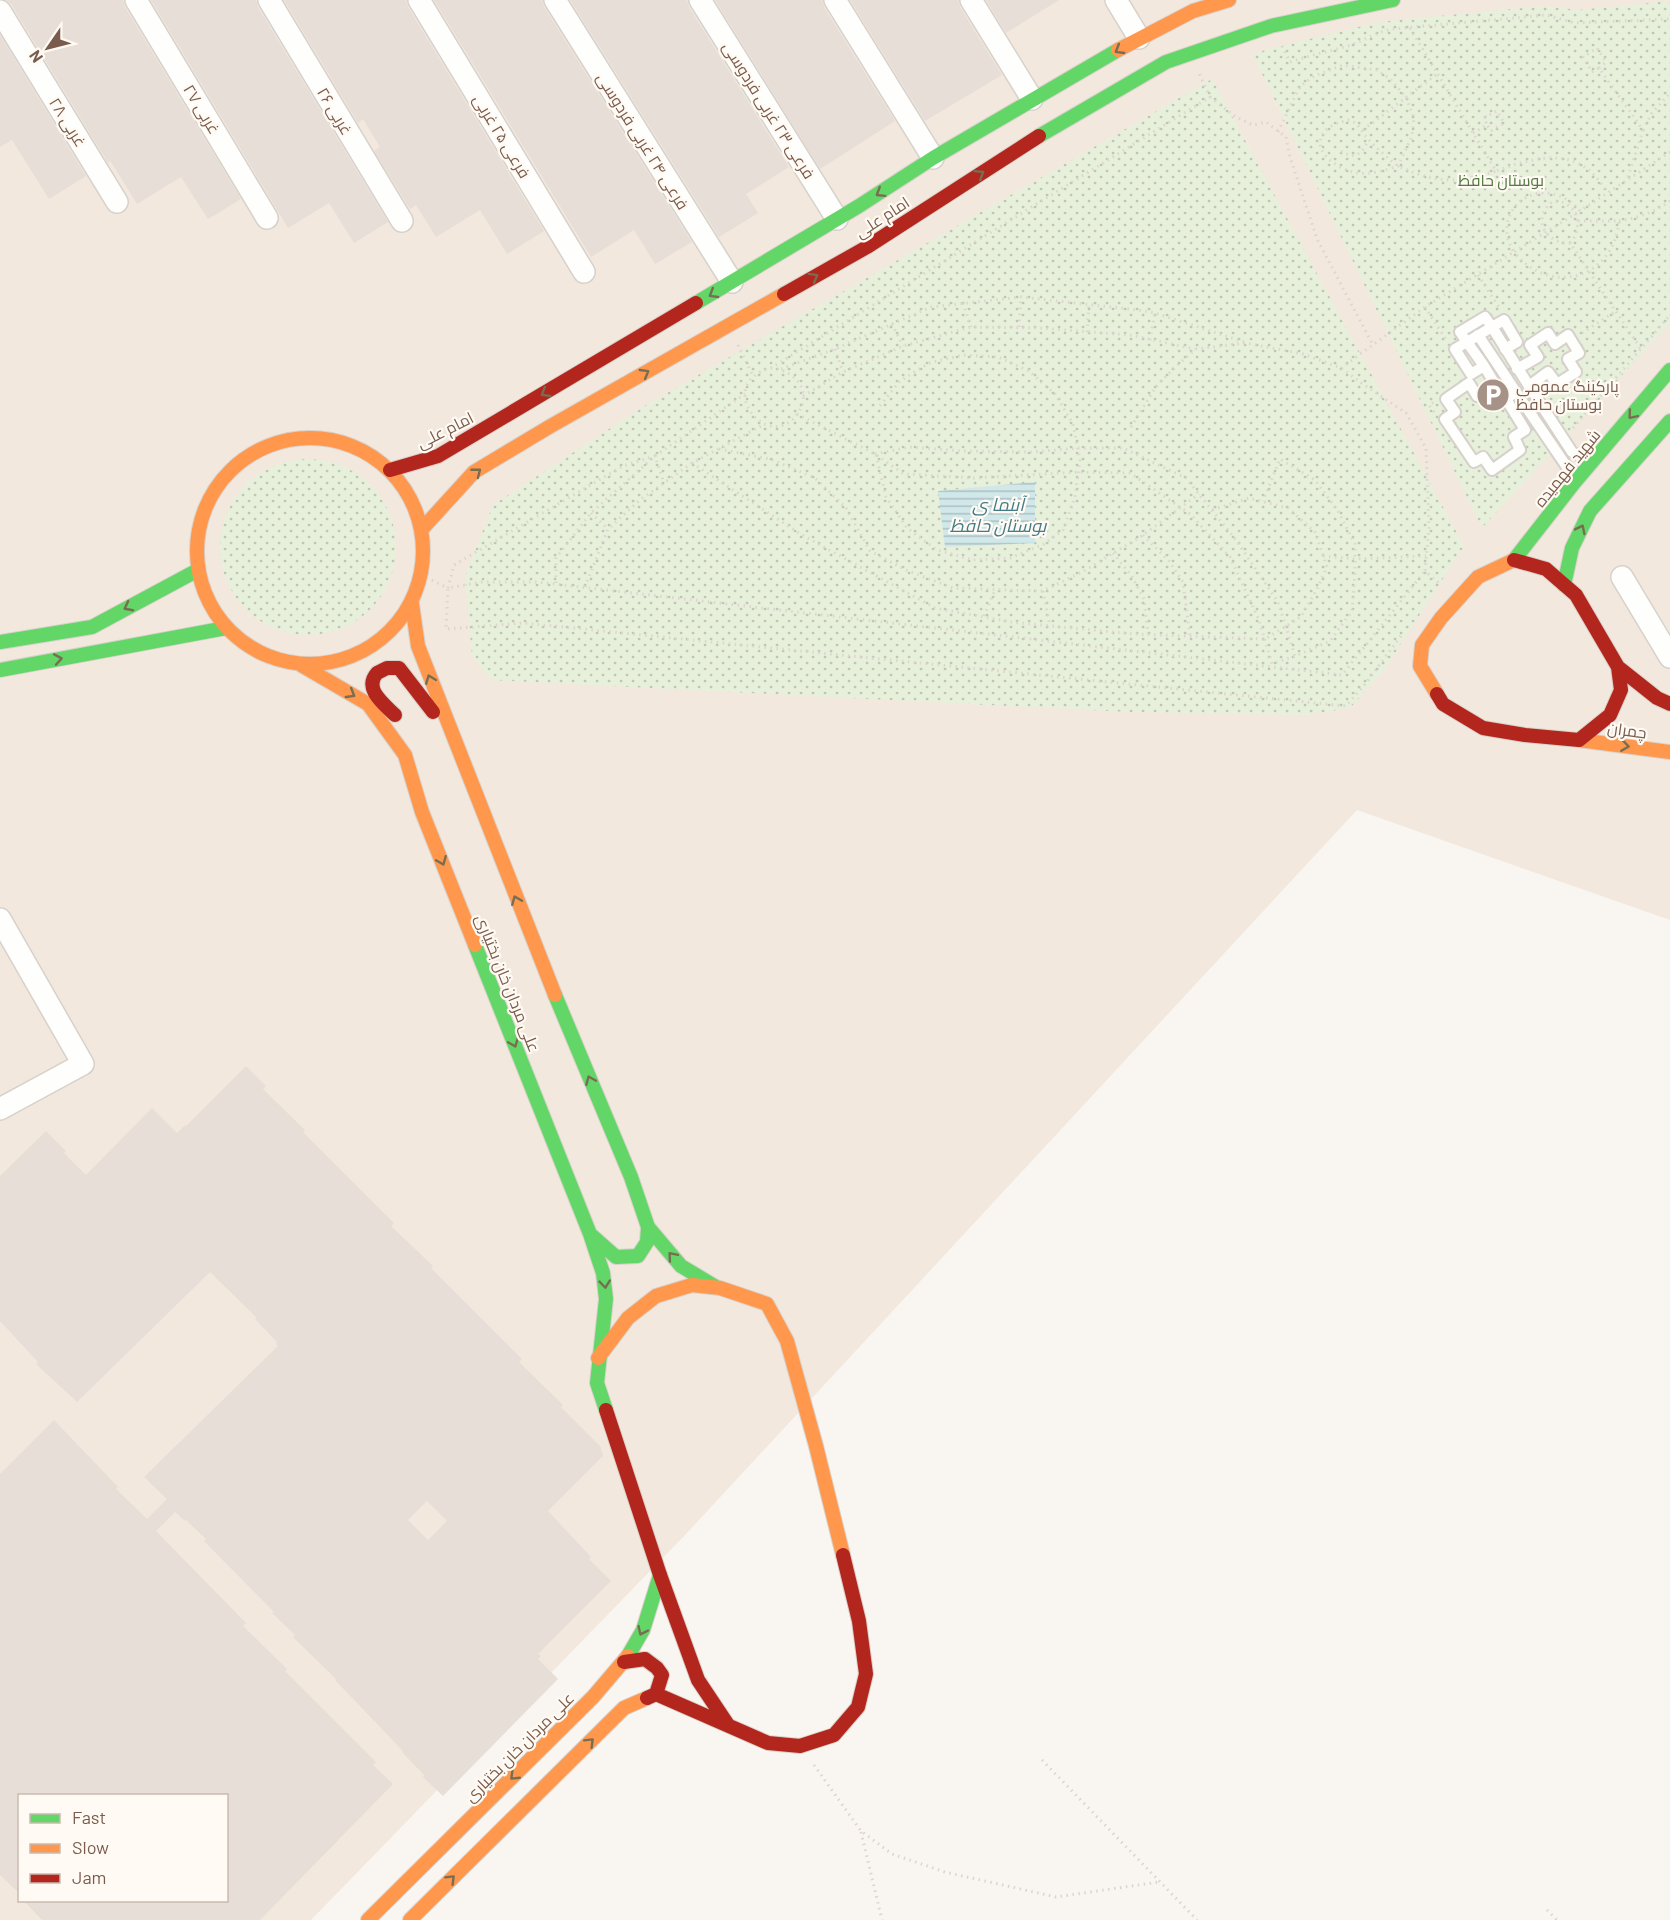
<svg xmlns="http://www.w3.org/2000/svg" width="1670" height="1920" font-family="Barlow,Cairo,sans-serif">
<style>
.residential{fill:#f2e8de;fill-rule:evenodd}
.green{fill:url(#green-dots)}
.water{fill:url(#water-rules)}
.building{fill:#e6ded7;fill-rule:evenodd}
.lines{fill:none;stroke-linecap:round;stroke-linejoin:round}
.lane-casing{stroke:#d7d1cb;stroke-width:14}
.street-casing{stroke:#d7d1cb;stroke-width:24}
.fast-casing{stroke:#d9d2cb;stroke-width:16}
.slow-casing{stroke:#d9d2cb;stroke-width:16}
.jam-casing{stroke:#d9d2cb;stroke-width:16}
.path{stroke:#dcd5d0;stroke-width:3;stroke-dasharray:1.5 4.5;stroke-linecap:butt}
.lane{stroke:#fefefd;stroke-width:10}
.street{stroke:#fefefd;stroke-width:21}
.fast{stroke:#63d668;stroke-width:14}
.slow{stroke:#ff974d;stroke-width:14}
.jam{stroke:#b3261e;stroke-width:14}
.oneway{stroke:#776e51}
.labels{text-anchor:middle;stroke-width:4.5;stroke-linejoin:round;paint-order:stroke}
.street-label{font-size:16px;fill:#7a5c4d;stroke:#fffaf3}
.park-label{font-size:16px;fill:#537a41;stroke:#fffaf3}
.poi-label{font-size:16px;fill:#7a5c4d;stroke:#fffaf3;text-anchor:start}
.water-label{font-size:18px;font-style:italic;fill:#437c86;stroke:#fffaf3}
</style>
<defs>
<pattern id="green-dots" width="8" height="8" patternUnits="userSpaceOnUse" patternTransform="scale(1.5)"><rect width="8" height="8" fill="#e7f0db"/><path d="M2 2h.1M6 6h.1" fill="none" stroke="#c0c6b4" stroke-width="1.8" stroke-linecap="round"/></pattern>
<pattern id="water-rules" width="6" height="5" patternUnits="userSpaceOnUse" patternTransform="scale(1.5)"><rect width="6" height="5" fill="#d0e8ea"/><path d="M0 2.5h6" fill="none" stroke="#aebfc0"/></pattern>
</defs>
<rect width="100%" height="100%" fill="#f9f5f0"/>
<!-- residential -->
<path class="residential" d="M0 0H1670V920L1357 810 686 1534 311 1920H0ZM20 1796H226V1900H20Z"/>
<!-- green -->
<path class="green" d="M1670 1V323L1482 528 1253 55 1265 50 1375 23 1397 20 1545 6 1578 10Z
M1212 79 1464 546 1384 670 1350 708 1306 715 1129 712 492 680 472 656 465 576 493 505 641 408Z
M220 547a88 88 0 1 1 176 0a88 88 0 1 1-176 0Z"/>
<!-- water -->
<path class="water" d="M1035 482V543L945 547 938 491Z"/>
<!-- building -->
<path class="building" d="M6 0H123L125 7 241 199 208 219 181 177 137 204 113 165 110 161 108 163 11 4Z
M151 0H256L258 7 388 222 354 243 329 203 288 228Z
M284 0H406L408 7 544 231 507 254 480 210 436 237 416 205 410 209 374 151 380 147 363 119 358 123Z
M434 0H542L544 7 692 242 655 264 634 230 591 257Z
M570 0H687L689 7 789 167 746 194 758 213 719 237Z
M715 0H822L824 7 895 121 820 169Z
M850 0H958L960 7 1002 75 925 121Z
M986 0H1059L1006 33Z
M0 35 86 176 49 199 12 140 0 147Z
M246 1066 266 1086 263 1089 305 1130 303 1132 394 1223 391 1226 433 1266 431 1268 522 1359 519 1362 563 1405 561 1407 600 1446 603 1456 548 1511 591 1557 589 1559 611 1581 538 1654 541 1656 538 1659 558 1679 443 1796 423 1777 424 1775 402 1752 403 1751 335 1680 336 1679 293 1637 295 1635 272 1613 274 1612 204 1541 206 1539 186 1520 185 1521 175 1512 156 1531 246 1623 243 1626 287 1669 285 1671 376 1762 373 1765 393 1784 260 1920H42L23 1900H226V1796H20V1894L0 1875V1474L54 1420 118 1487 116 1489 147 1519 167 1499 144 1477 278 1346 276 1344 277 1342 255 1319 257 1318 210 1272 77 1402 36 1364 38 1362 0 1321V1176L46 1131 66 1151 64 1153 86 1175 152 1108 177 1133 185 1125 186 1126ZM427 1501 447 1521 428 1540 408 1520Z"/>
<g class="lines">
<defs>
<path id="lane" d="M1478 335 1516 392
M1505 349 1517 342 1504 320 1492 327 1485 317 1460 332 1467 342 1455 349 1471 374 1484 366 1495 384 1477 396 1469 383 1446 399 1455 412 1445 419 1474 462 1483 457 1492 470 1520 450 1514 437 1525 430 1506 399 1516 392 1569 470 1572 481
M1484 366 1467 342 1492 327 1529 386
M1517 369 1538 357 1530 345 1548 333 1555 344 1568 335 1579 353 1568 359 1576 372 1557 384 1548 372 1529 386 1572 452 1581 457 1590 455"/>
<path id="street" d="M136 0 267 218
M269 0 402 221
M419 0 584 272
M555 0 732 282
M700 0 837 219
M835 0 933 158
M971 0 1032 99
M1116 0 1139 38
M0 11 117 202
M1622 577 1670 657
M0 919 83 1064 0 1109"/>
<path id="fast" d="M1039 136 1166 62 1271 26 1393 0
M696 303 859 206 933 158 1118 50
M1514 560 1574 483 1670 370
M1564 585 1572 548 1590 511 1670 421
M0 642 92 627 198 570
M0 670 226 628
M475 945 590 1234 603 1273 606 1299 597 1383 606 1410
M555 995 631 1177 648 1227 681 1266 716 1287
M590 1234 616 1257 638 1256 647 1242 648 1227
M628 1656 643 1630 660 1575"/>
<path id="slow" d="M1118 50 1193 11 1229 0
M197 551a113 113 0 1 1 226 0a113 113 0 1 1-226 0Z
M422 529 474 472 549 427 784 294
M412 604 418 646 555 995
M301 665 368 704 405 755 422 812 475 945
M1437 694 1420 666 1422 645 1441 618 1478 577 1514 560
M1579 740 1670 752
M598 1358 628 1318 656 1296 692 1285 720 1288 767 1304 787 1341 816 1446 843 1555
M368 1920 593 1697 628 1656
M410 1920 624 1708 647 1698"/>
<path id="jam" d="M784 294 867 247 1039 136
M390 470 438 456 696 303
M1618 667 1657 698 1670 704
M1437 694 1443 704 1483 728 1525 735 1579 740 1610 715 1621 690 1618 667 1576 595 1546 569 1514 560
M395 715C384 704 363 689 377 673L387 668H399L433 712
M606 1410 660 1575 698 1680 728 1725
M624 1662 645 1659 657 1668 662 1675 656 1694
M647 1698 656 1694 768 1743 800 1746 834 1735 858 1707 866 1674 859 1621 843 1555"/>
</defs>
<!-- lane casing -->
<use href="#lane" class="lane-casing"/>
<!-- street casing -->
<use href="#street" class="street-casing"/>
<!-- fast casing -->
<use href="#fast" class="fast-casing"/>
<!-- slow casing -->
<use href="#slow" class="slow-casing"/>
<!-- jam casing -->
<use href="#jam" class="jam-casing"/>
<!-- path -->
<path class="path" d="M1410 28 1496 171C1538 156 1580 144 1607 193
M1282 46 1290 62C1311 55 1331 51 1351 45 1365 40 1377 32 1392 29L1546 15 1575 23 1670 19
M1599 68 1606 62 1597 48 1583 57 1592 72 1599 68 1643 130 1627 180
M1210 97 1236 117 1253 125 1266 122 1286 137 1290 157 1317 239 1373 345
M1363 130 1437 74
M1643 130 1652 113 1670 93
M1278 132 1297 92 1302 85 1314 76 1343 65 1377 70 1389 78 1406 97 1414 118 1412 136 1398 166C1386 170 1370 175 1357 173 1339 170 1306 150 1327 129 1332 124 1342 122 1348 120 1360 123 1361 132 1369 140 1376 148 1389 159 1398 166L1400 167C1438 183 1456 184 1496 171
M1473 133 1487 125 1484 118 1497 111 1504 123 1491 131 1487 125
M1341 151C1355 160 1362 154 1368 140
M1578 221H1619C1614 279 1550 297 1514 252L1580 211
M1619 221C1637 218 1655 212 1670 201
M1570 243C1586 226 1575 198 1552 202 1548 206 1544 210 1543 215 1537 231 1556 245 1570 243L1641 349
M1478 275 1499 307
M963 303 971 327
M1425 307 1447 341
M892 324 903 346
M1019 327 1021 297
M1087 332 1089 304
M1582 333 1616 311
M1150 340 1155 313
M738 345 753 376
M835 349 843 372
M771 368C794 370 813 390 798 413 769 456 711 384 771 368L1210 97 1199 73
M1341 368 1425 307 1514 252C1487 210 1542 168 1580 211L1670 152
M781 369 835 349 931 307 1021 297 1138 310 1155 313 1244 342
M803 396 843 372 903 346 971 327 1040 328 1130 335 1195 349
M1434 412 1429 405 1434 402
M797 414 875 454 904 474 974 478 1079 472 1130 473 1190 514 1230 557 1259 620 1272 664 1295 656 1330 641 1352 611 1355 574V544L1338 511 1315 480 1280 459 1263 501
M1131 427 1155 388 1173 369 1196 349 1246 343 1303 354 1341 368 1367 387 1406 413 1426 448 1429 527 1425 571 1440 584
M1573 428 1670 315
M719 449 770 459 815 478 846 508 870 551 906 570 953 588 1043 591 1084 571 1143 535 1199 494
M875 454 910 447 962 451 1032 452 1078 448H1123L1186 478 1236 540 1278 602 1295 656
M876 455 886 497 907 528 937 550 973 560 1010 558 1044 544 1063 530 1075 497 1080 460 1073 424 1055 394 1029 371 998 357 963 355 929 363 900 381 878 408
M692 463 802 535 935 608 1011 622 1133 634 1265 639 1301 617 1318 587 1327 567 1315 532 1288 508 1249 498 1212 510
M591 513 608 529
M1143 535 1169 561 1183 582 1190 636
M1113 553 1131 575 1144 599 1148 634
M1323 556 1355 559 1426 556
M421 575 448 588 454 565 623 466 655 456 664 483
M556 583V558L591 513 655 456 745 394
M585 587 608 529 640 500 692 463 763 425
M1043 591 1050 626
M984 616 995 590
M1401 636 1366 683 1346 706 524 623 446 629 448 588 482 582H537L1342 675 1425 571
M1042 1760 1197 1920
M814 1765 861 1831 892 1854 945 1872 1056 1897 1159 1882
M861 1832 882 1920
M1547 1910 1557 1920"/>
<!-- lane -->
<use href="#lane" class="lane"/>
<!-- street -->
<use href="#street" class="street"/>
<!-- fast -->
<use href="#fast" class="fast"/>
<!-- slow -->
<use href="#slow" class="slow"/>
<!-- jam -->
<use href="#jam" class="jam"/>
</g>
<!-- one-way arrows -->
<defs><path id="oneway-chevron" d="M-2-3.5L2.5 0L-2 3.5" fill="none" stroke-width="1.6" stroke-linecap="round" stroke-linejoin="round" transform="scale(1.5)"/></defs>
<g class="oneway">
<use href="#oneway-chevron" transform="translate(1119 50) rotate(149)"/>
<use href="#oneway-chevron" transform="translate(980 174) rotate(-32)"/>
<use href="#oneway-chevron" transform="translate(880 193) rotate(148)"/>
<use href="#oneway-chevron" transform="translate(814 277) rotate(-29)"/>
<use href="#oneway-chevron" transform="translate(713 294) rotate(149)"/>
<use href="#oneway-chevron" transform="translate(645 373) rotate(-30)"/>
<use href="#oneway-chevron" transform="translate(545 393) rotate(149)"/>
<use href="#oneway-chevron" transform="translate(1632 415) rotate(130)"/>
<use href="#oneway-chevron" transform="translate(477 472) rotate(-38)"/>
<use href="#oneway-chevron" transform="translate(1581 529) rotate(-64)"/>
<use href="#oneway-chevron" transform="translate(128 607) rotate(152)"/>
<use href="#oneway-chevron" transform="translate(58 659) rotate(-10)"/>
<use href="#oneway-chevron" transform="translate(430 679) rotate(-111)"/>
<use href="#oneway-chevron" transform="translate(351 694) rotate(31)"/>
<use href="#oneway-chevron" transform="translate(1625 746) rotate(8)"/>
<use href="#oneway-chevron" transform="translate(442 861) rotate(68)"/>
<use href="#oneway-chevron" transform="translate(516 900) rotate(-112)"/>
<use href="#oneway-chevron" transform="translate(514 1043) rotate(68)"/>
<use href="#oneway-chevron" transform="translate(590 1080) rotate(-113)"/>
<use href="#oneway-chevron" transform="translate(672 1256) rotate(-130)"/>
<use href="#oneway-chevron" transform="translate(605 1284) rotate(84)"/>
<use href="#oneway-chevron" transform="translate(642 1631) rotate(115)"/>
<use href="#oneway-chevron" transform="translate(590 1742) rotate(-45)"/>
<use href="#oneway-chevron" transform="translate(514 1776) rotate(136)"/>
<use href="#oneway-chevron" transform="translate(451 1879) rotate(-45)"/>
</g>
<!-- icons -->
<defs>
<symbol id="parking-disc" viewBox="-11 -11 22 22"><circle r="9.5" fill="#a69286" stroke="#fffaf3"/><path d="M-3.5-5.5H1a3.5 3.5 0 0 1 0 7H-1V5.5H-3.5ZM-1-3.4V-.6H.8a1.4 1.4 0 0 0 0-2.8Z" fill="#fff"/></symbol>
</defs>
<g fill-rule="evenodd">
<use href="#parking-disc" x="1474" y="376" width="38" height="38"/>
</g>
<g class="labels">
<!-- street labels -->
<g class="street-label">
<text transform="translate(202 109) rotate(59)" y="6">۲۷ غربی</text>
<text transform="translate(769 110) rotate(58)" y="6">فرعی ۲۳ غربی فردوسی</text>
<text transform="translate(335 111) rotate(59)" y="6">۲۶ غربی</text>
<text transform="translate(68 122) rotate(58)" y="6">۲۸ غربی</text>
<text transform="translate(502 136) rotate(59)" y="6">فرعی ۲۵ غربی</text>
<text transform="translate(643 141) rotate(58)" y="6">فرعی ۲۴ غربی فردوسی</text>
<text transform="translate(882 217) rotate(-33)" y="6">امام علی</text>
<text transform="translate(445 430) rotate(-27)" y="6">امام علی</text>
<text transform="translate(1567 468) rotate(-51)" y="6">شهید فهمیده</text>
<text transform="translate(1627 730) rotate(8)" y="6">چمران</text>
<text transform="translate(508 983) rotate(68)" y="6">علی مردان خان بختیاری</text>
<text transform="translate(519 1747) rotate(-45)" y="6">علی مردان خان بختیاری</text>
</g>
<!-- park labels -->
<g class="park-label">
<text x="1501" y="186">بوستان حافظ</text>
</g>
<!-- poi labels -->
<g class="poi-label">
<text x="1516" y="392">پارکینگ عمومی<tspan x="1516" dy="18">بوستان حافظ</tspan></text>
</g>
<!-- water labels -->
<g class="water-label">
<text x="998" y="511">آبنما ی<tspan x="998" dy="21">بوستان حافظ</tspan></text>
</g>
</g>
<!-- legend -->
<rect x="18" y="1794" width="210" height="108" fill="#fffaf3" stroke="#cabbb1" stroke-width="1.5"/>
<rect x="30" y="1814" width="30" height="9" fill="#63d668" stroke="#cabbb1" stroke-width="1.5"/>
<text x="72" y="1824" font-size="18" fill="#7a5c4d">Fast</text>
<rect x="30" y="1844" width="30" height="9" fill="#ff974d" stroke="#cabbb1" stroke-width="1.5"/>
<text x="72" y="1854" font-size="18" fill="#7a5c4d">Slow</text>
<rect x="30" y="1874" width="30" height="9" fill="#b3261e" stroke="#cabbb1" stroke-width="1.5"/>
<text x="72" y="1884" font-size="18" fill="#7a5c4d">Jam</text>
<!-- north arrow -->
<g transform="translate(48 48) rotate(235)" stroke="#fffaf3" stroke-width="4.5" paint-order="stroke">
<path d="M0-4.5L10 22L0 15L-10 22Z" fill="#7a5c4d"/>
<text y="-9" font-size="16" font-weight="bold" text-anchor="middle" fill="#7a5c4d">N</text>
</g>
</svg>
